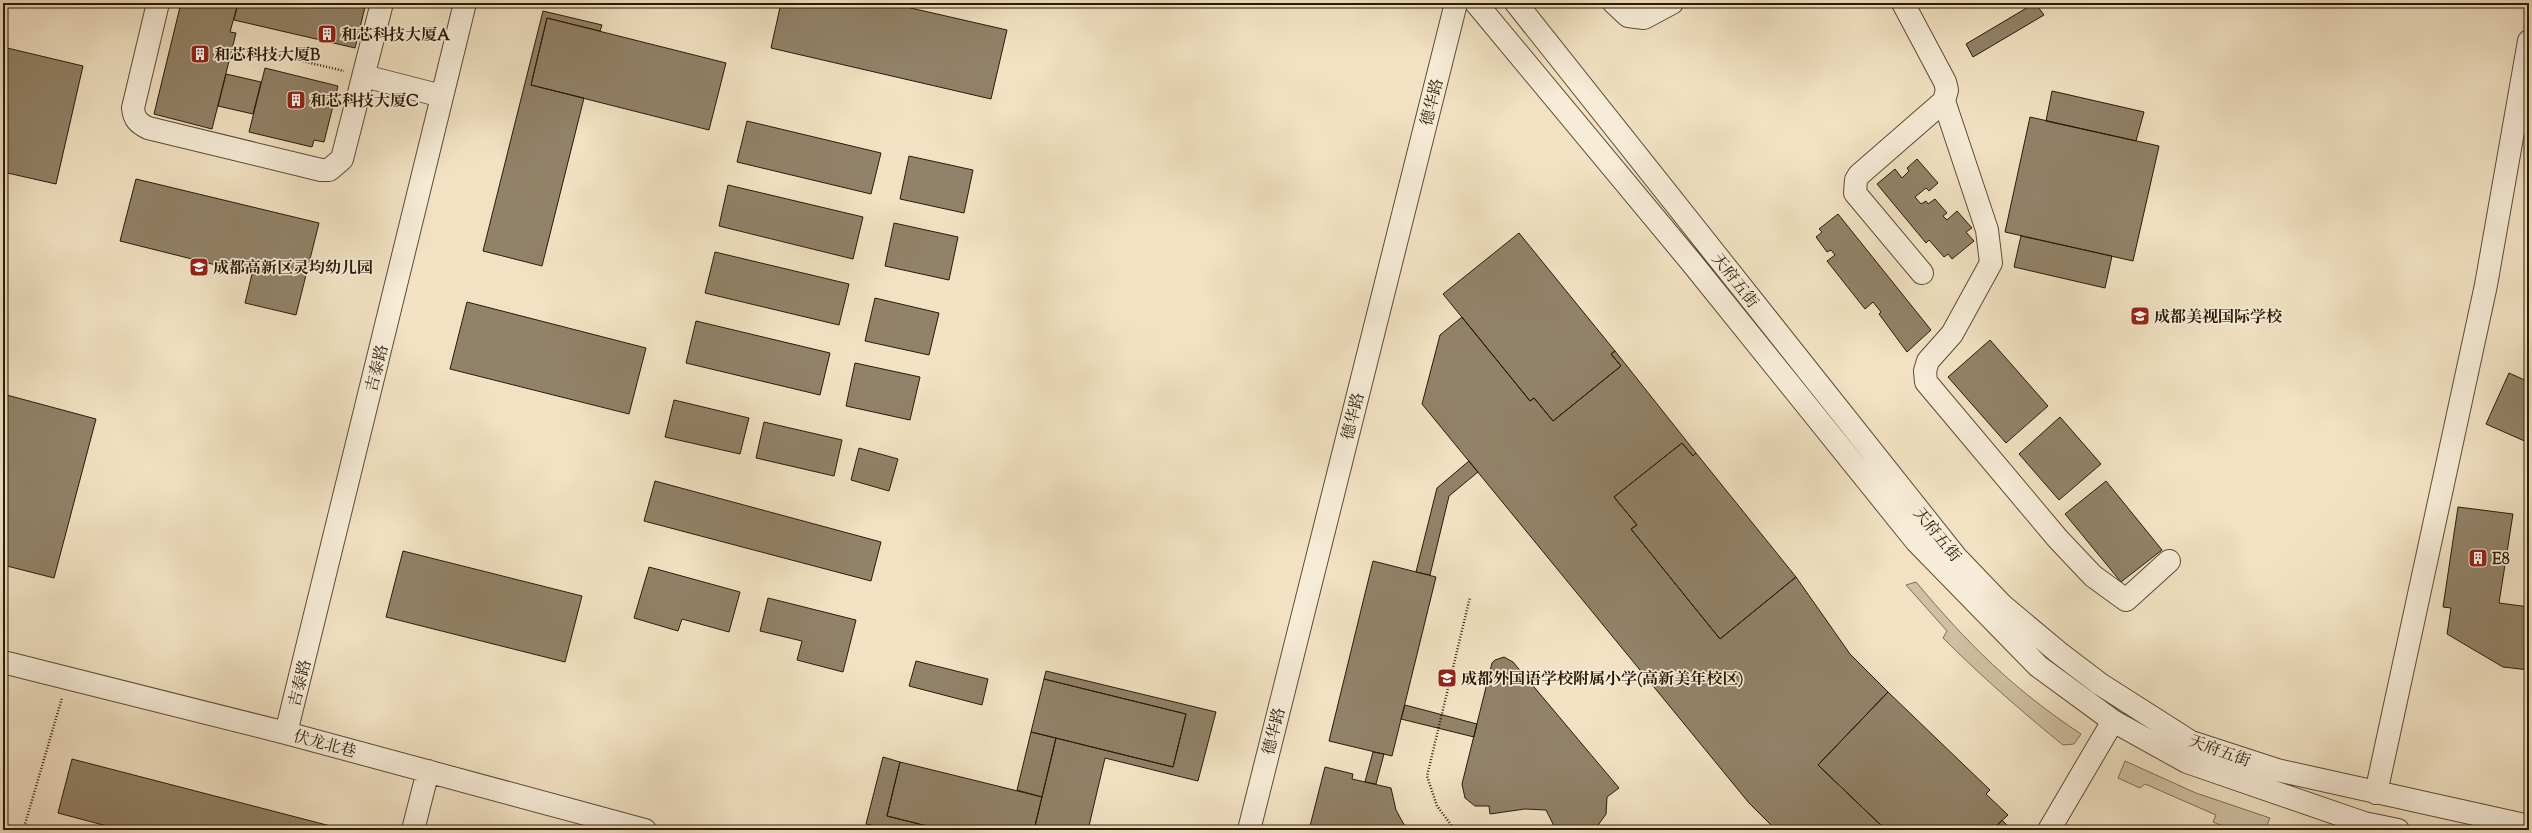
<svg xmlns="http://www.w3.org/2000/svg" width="2532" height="833" font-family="'Sorts Mill Goudy','Noto Serif SC',serif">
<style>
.garden{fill:#d0c0a3;stroke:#7c6d55}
.building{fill:#928269;stroke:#291a07}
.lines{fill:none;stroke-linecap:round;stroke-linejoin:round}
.minor-casing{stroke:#5b4c36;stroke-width:24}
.path{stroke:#291a07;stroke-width:2.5;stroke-dasharray:1 2;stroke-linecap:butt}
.minor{stroke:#f7ecd8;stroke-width:22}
.labels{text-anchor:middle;stroke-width:3.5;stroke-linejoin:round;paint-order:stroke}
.poi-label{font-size:16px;font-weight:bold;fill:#291a07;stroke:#f7ecd8;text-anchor:start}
.street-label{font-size:16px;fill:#291a07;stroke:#f7ecd8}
</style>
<rect width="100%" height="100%" fill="#f2e2c3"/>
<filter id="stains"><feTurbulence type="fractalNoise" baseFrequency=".005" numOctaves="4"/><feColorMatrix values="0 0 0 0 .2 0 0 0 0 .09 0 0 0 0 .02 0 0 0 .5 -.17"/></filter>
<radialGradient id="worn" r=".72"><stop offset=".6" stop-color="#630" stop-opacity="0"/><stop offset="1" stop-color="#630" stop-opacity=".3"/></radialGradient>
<!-- garden -->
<path class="garden" d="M1916 582C1968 644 2013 689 2081 734L2074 744 2063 745C2021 711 1981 676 1943 638L1947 631 1906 585Z
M2125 761 2196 793 2270 818 2265 830H2232L2213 822 2216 815 2145 784 2140 788 2118 778Z"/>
<!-- building -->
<path class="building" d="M181 3H238L230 32 236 33 212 129 154 114Z
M238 3H366L355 48 234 20Z
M781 3H889L1007 30 991 99 771 48Z
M2035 3 2044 15 1973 57 1966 44Z
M543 11 602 25 600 31 547 18 531 85 584 98 542 266 483 251Z
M547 18 726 63 709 130 531 85Z
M3 47 83 66 56 184 3 172Z
M265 68 338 86 324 142 314 140 312 147 249 132Z
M226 74 261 82 253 114 218 106Z
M2052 91 2144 112 2136 141 2046 121Z
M2030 117 2159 146 2133 261 2005 232Z
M747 121 881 153 871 194 737 162Z
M909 156 973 170 964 213 900 199Z
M1917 159 1938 183 1929 191 1926 188 1915 197 1921 204 1926 201 1928 204 1935 199 1947 213 1943 216 1947 220 1957 211 1972 228 1966 232 1974 241 1952 259 1948 254 1944 257 1929 240 1926 243 1877 184 1895 169 1902 178 1909 171 1907 168Z
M136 179 319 223 296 315 245 303 252 274 120 241Z
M728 185 863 217 853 259 719 226Z
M1838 214 1931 330 1907 352 1879 314 1881 312 1873 302 1865 309 1827 261 1835 255 1831 250 1827 252 1816 237 1822 232 1819 229Z
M2529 217V270H2525Z
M894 223 958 237 949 280 885 266Z
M1519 233 1615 351 1611 354 1621 366 1553 421 1534 398 1530 401 1443 294Z
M2021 236 2112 256 2105 288 2014 267Z
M715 252 849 284 839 325 705 293Z
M875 298 939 313 929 355 865 341Z
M467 302 646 348 629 414 450 369Z
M1462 317 1530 401 1534 398 1553 421 1621 366 1611 354 1615 351 1696 453 1693 456 1682 443 1614 497 1637 525 1631 529 1720 639 1796 577 1850 654 1888 692 1818 765 1886 830H1776L1749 803 1422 404 1440 335Z
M696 321 830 353 820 395 686 363Z
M1990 340 2048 406 2006 443 1948 377Z
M855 363 920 377 910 420 846 406Z
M2509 373 2529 382V443L2486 424Z
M3 394 96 419 54 578 3 565Z
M674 400 749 418 740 454 665 437Z
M2060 417 2101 464 2059 500 2019 454Z
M764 422 842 440 834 476 756 458Z
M1682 443 1693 456 1696 453 1796 577 1720 639 1631 529 1637 525 1614 497Z
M859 448 898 459 889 491 851 480Z
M1469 461 1478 472 1449 496 1430 575 1416 572 1437 488Z
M655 481 881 542 871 581 644 521Z
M2106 481 2162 550 2121 582 2065 514Z
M2458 507 2513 514 2499 603 2529 607V670L2503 667 2447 634 2451 608 2443 607Z
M403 551 582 596 565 662 386 617Z
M1373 561 1436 577 1392 756 1329 741Z
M649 567 740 592 729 632 682 619 678 631 634 618Z
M768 598 856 620 843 672 797 660 802 641 760 631Z
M1504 657 1513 662 1619 788 1607 797 1606 814 1596 828 1592 830H1560L1554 826 1546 810 1525 809 1490 814 1489 806H1475L1465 798 1462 784 1492 663 1495 660Z
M916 661 988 679 982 705 909 686Z
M1046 671 1216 712 1198 781 1105 758 1088 830H1034L1056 738 1173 767 1186 714 1044 679Z
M1044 679 1186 714 1173 767 1031 732Z
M1888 692 1990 790 1986 794 2008 815 1992 830H1886L1818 765Z
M1405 705 1477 724 1474 737 1401 719Z
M1031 732 1056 738 1042 797 1017 790Z
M1373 752 1384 754 1376 784 1365 782Z
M883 757 900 762 887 816 943 830H892L866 824Z
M72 759 346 830H122L58 813Z
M900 762 1042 797 1034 830H943L887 816Z
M1325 767 1353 774 1352 779 1391 788 1396 810 1407 830H1309Z
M2002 820 2012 830H1992Z"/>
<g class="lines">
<defs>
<path id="minor" d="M158 3 133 108C134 119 138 123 148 128L321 170H329L342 159 382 3
M1476 3 1692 263 1916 541 2038 666 2113 721 2187 762 2364 823 2398 830
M1516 3 1956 557 2003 606 2058 652 2100 684 2191 742 2277 770 2529 826
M1614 3 1628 16 1644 18 1672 3
M1903 3 1945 82 1947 90 1944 101 1987 230 1991 263 1952 334 1928 361 1925 371 1926 382 2058 539 2093 576 2126 600 2169 561
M364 76 442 96
M1922 273 1855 193 1856 180 1859 175 1944 101
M3 662 286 733 645 830
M286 733 465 3
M2376 793 2486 285 2529 41
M413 830 428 771
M1249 830 1456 3
M2049 830 2113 721"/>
</defs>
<!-- minor casing -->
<use href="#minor" class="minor-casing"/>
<!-- path -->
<path class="path" d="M256 50 344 71
M31 830 25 824 62 698
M1455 830 1437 806 1427 776 1470 597"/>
<!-- minor -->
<use href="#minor" class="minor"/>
</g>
<!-- icons -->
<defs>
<symbol id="building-square" viewBox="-11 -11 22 22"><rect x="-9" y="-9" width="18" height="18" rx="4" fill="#8f2418" stroke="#f7ecd8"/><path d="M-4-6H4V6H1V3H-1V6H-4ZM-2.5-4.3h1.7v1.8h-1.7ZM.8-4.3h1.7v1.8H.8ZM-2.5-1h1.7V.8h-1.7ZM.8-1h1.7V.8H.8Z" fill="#fff"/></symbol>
<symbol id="school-square" viewBox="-11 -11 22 22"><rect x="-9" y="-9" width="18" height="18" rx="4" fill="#8f2418" stroke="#f7ecd8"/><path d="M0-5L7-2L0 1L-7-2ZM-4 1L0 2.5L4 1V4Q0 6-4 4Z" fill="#fff"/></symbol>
</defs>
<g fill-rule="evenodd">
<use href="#building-square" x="316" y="23" width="22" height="22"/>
<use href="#building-square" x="189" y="43" width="22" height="22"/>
<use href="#building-square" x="285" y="89" width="22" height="22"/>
<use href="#school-square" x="188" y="256" width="22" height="22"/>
<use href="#school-square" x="2129" y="305" width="22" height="22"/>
<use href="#building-square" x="2467" y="547" width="22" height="22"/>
<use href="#school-square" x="1436" y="667" width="22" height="22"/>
</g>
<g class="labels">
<!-- poi labels -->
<g class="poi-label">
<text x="341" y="40">和芯科技大厦A</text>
<text x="214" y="60">和芯科技大厦B</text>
<text x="310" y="106">和芯科技大厦C</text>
<text x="213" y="273">成都高新区灵均幼儿园</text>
<text x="2154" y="322">成都美视国际学校</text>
<text x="2492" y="564">E8</text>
<text x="1461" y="684">成都外国语学校附属小学(高新美年校区)</text>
</g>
<!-- street labels -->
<g class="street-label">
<text transform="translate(1431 102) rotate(-76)" y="6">德华路</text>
<text transform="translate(1736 280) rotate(52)" y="6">天府五街</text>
<text transform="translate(376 368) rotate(-76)" y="6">吉泰路</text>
<text transform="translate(1352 416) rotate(-76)" y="6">德华路</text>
<text transform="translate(1938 534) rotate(51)" y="6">天府五街</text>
<text transform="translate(299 683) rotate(-76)" y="6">吉泰路</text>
<text transform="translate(1273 731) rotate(-76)" y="6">德华路</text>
<text transform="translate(325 743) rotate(15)" y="6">伏龙北巷</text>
<text transform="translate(2220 750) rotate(20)" y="6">天府五街</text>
</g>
</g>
<!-- margin -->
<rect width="2532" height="833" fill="none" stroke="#f2e2c3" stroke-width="16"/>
<rect x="4" y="4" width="2524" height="825" fill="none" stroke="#291a07" stroke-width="2"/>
<rect x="8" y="8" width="2516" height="817" fill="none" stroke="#291a07"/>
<rect width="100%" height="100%" filter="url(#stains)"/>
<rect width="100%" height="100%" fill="url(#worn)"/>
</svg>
